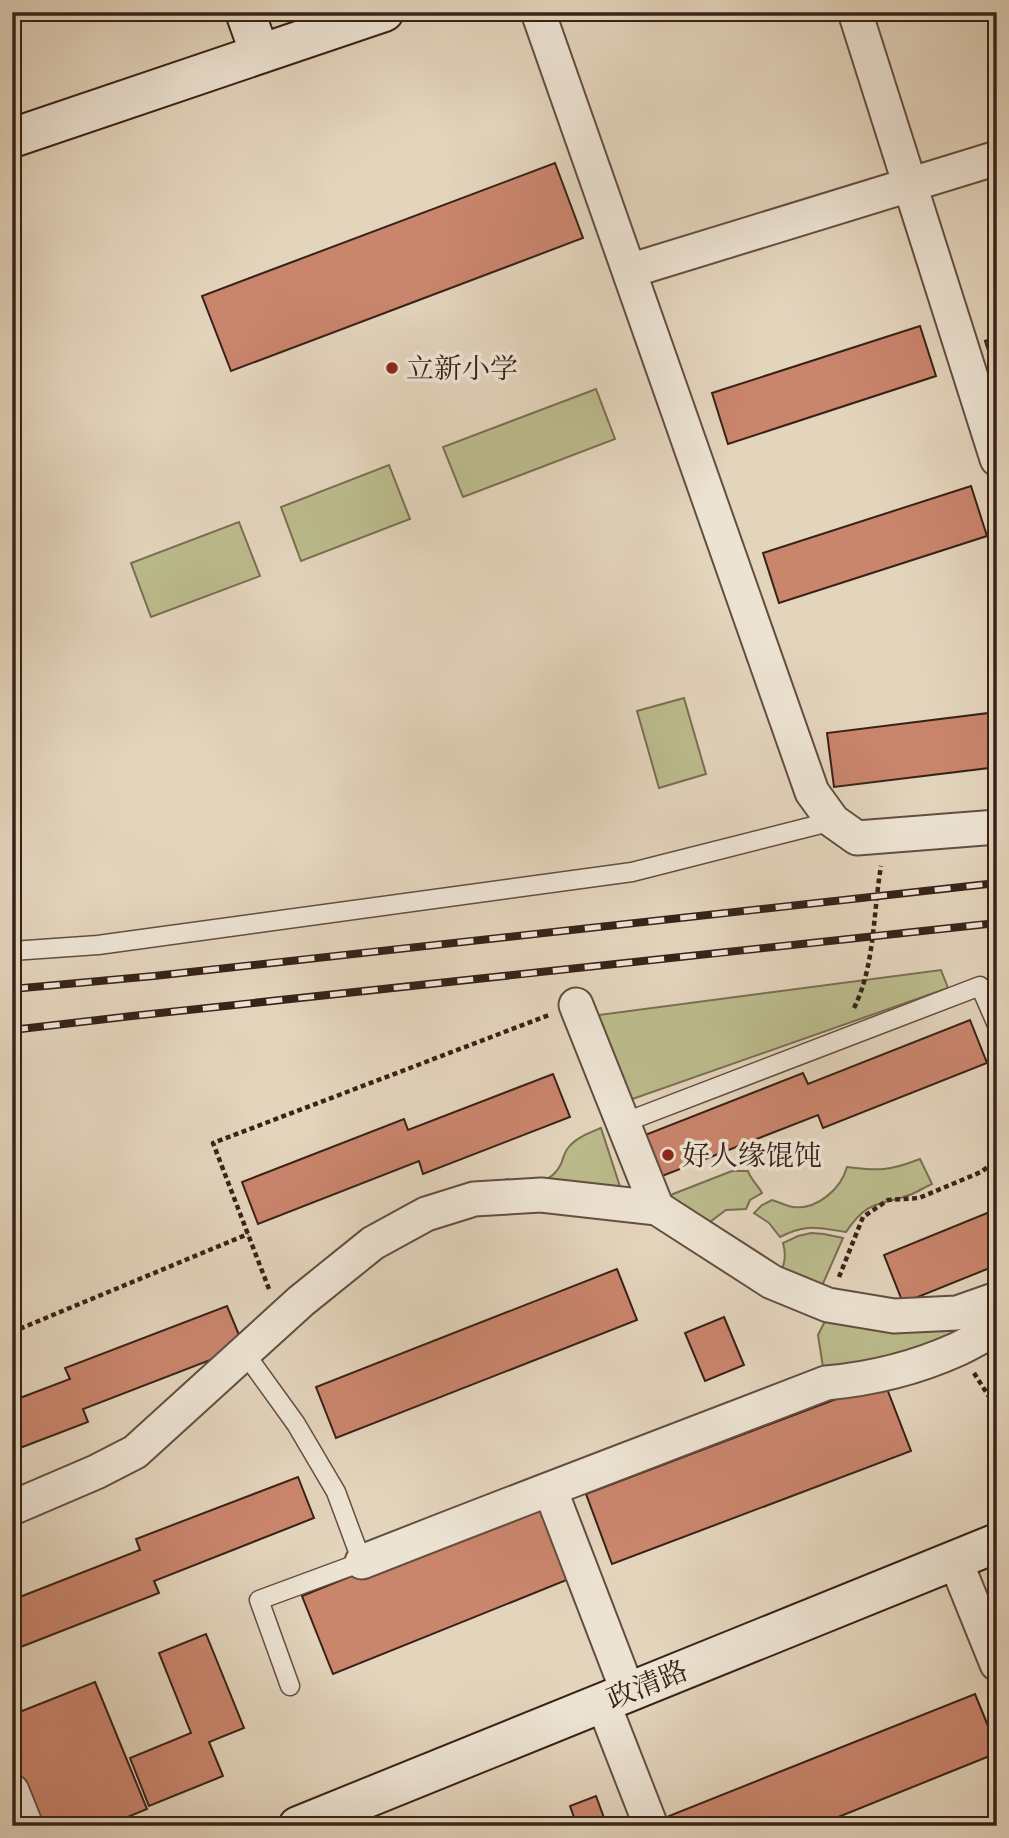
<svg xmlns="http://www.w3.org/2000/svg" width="1009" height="1838" font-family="'Libre Bodoni','Noto Serif SC',serif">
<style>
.green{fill:#bbbb8c;stroke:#7a6e52;stroke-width:2}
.building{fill:#ca856d;stroke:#382217;stroke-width:2}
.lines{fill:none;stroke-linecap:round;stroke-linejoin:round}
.lane-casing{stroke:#634e40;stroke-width:21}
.street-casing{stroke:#634e40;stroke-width:37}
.secondary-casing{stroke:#382217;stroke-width:42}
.path{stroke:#382217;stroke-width:4.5;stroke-dasharray:5 3.5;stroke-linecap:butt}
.lane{stroke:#ede3d3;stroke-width:18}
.street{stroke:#ede3d3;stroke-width:33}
.secondary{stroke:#ede3d3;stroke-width:38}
.rail-casing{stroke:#382217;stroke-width:8}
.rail{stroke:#ede3d3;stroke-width:5;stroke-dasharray:16;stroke-linecap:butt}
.poi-dot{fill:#8f2418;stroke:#ede3d3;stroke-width:2.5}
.labels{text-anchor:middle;stroke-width:7;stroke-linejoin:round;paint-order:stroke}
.poi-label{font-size:28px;fill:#382217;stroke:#ede3d3;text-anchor:start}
.street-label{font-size:28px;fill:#382217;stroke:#ede3d3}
</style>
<rect width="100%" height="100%" fill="#e3d4bc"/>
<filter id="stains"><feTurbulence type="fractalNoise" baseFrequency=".00286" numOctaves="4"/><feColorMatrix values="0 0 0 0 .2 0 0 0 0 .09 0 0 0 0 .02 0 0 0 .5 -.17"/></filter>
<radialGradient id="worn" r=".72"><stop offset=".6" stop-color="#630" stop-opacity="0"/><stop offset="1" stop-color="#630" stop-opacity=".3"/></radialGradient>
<!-- green -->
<path class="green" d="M596 389 615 439 463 497 443 447Z
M389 465 410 519 301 561 281 507Z
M239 522 260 576 151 617 131 563Z
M684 698 706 774 659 788 637 711Z
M941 970 948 988 624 1102 591 1016Z
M601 1128 624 1199 479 1190 507 1179C527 1185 550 1186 561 1164 563 1159 564 1153 568 1148 575 1138 589 1133 601 1128Z
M920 1159 932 1184C925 1187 919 1191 912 1194 879 1207 869 1198 846 1232 817 1228 807 1223 780 1237L769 1223 754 1213 762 1205 772 1200C779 1202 786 1206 793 1207 817 1210 841 1189 847 1167 879 1171 889 1171 920 1159Z
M732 1171H748C751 1180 758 1185 762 1193L750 1200 746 1209 726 1210 710 1222 704 1232 664 1201 673 1194Z
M811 1233 824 1234 843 1238 821 1288 778 1279C784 1266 787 1257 783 1243L798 1236Z
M827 1317 981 1328 918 1355 824 1374 818 1335Z"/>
<!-- building -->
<path class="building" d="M555 163 583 238 231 371 202 296Z
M920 326 936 376 728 444 712 393Z
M997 337V379L985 341Z
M971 486 987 536 779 603 763 553Z
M997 712V767L834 787 827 733Z
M970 1020 987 1063 823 1128 818 1115 657 1178 640 1137 803 1073 808 1084Z
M553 1074 570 1117 423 1174 419 1161 258 1224 242 1182 404 1119 408 1130Z
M997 1209V1265L903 1303 884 1255Z
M617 1269 637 1320 336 1438 316 1387Z
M227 1306 244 1347 83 1409 88 1422 12 1451V1401L70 1379 65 1368Z
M724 1317 744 1365 705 1381 685 1333Z
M884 1381 911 1451 612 1564 586 1494Z
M298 1477 314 1518 154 1581 159 1593 13 1650 12 1600 140 1550 136 1539Z
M538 1501 569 1579 333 1674 302 1596Z
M206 1634 244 1728 209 1742 223 1776 149 1806 130 1758 191 1733 159 1653Z
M95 1682 147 1809 106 1826H39L12 1760V1715Z
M975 1694 997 1748V1753L816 1826H673L669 1816Z
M596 1796 607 1826H577L570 1806Z"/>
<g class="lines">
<defs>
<path id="lane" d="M12 951 98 945 632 872 833 821
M623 1123 980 986 997 1025
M244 1352 296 1424 336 1492 362 1562 259 1600 290 1686"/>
<path id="street" d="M538 12 812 792 833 821 857 838 997 827
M855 12 997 459
M629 271 997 158
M657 1208 772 1282 828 1305 894 1316 957 1313 997 1299
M550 1489 628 1692
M12 1508 96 1472 135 1452 301 1301 373 1243 426 1214 474 1199 541 1195 657 1208 576 1005
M955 1560 997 1664
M362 1562C516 1501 671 1443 826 1383 871 1379 916 1368 958 1349 971 1343 984 1335 997 1328
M603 1703 651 1826
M12 1791 26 1826"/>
<path id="secondary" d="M245 12 260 54
M12 138 384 12
M298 1826 997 1543"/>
</defs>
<!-- lane casing -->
<use href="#lane" class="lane-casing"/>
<!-- street casing -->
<use href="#street" class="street-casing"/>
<!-- secondary casing -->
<use href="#secondary" class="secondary-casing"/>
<!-- path -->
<path class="path" d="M854 1008C875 966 873 913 881 866
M839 1277 863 1217 888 1200 919 1198 981 1172 997 1160
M269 1289 213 1143 549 1015
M12 1332 248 1234
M974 1373 995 1406 997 1412"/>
<!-- lane -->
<use href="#lane" class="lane"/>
<!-- street -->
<use href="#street" class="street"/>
<!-- secondary -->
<use href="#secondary" class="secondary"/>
<defs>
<path id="rail" d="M12 989 154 976 997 883
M12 1030 132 1016 997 923"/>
</defs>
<!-- rail casing -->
<use href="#rail" class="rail-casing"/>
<!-- rail -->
<use href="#rail" class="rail"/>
</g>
<!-- markers -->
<g class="poi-dot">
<circle cx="392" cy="368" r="7"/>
<circle cx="668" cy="1155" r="7"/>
</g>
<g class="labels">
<!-- poi labels -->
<g class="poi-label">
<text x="406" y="378">立新小学</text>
<text x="682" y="1165">好人缘馄饨</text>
</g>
<!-- street labels -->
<g class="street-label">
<text transform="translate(647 1684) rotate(-22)" y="10">政清路</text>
</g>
</g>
<!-- margin -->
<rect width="1009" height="1838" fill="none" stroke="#e3d4bc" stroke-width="42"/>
<rect x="14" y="14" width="981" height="1810" fill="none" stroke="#382217" stroke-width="3.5"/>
<rect x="21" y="21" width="967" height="1796" fill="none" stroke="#382217" stroke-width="2"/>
<rect width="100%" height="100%" filter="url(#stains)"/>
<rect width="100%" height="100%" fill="url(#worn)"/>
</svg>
